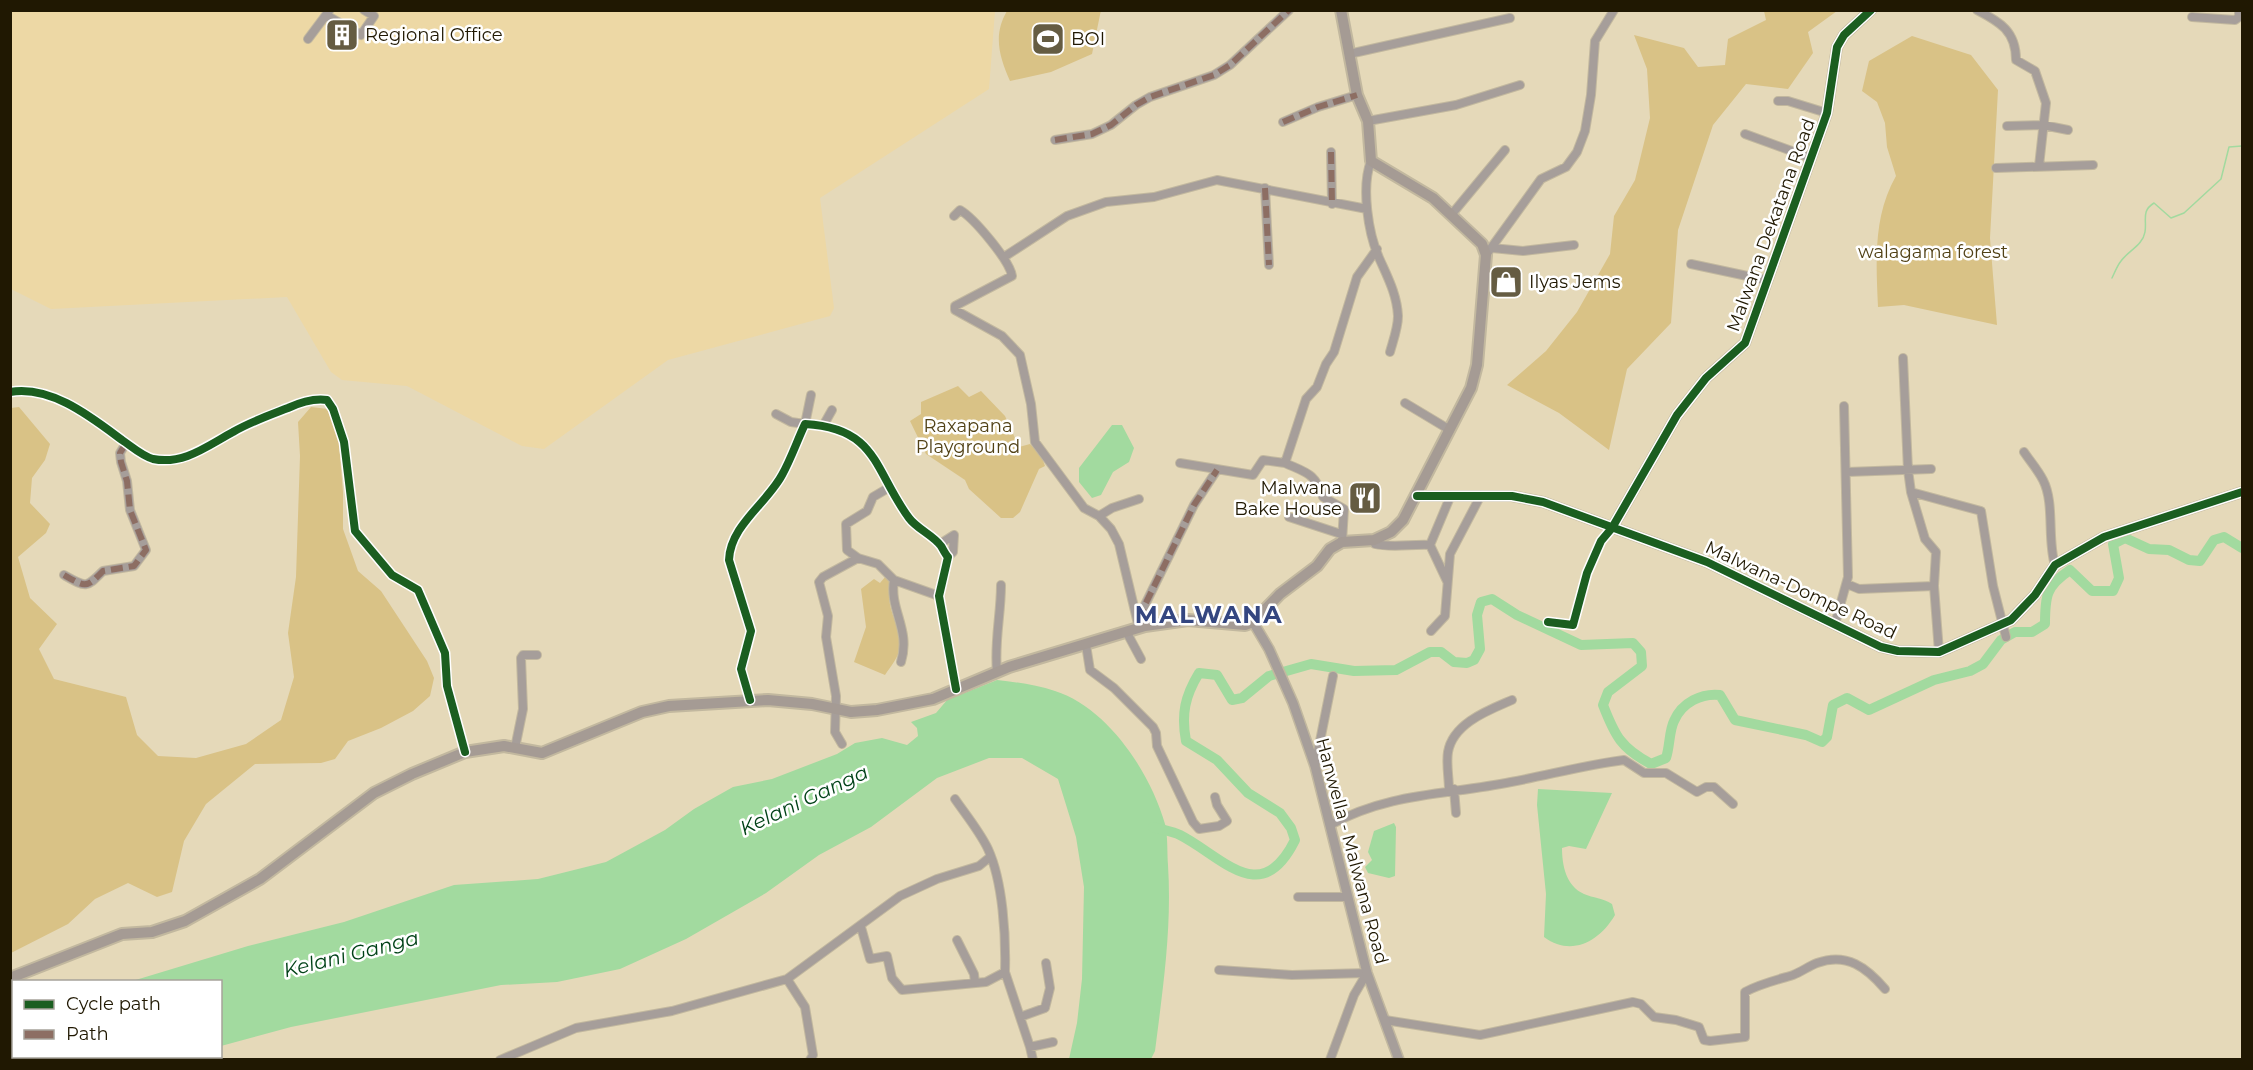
<svg xmlns="http://www.w3.org/2000/svg" width="2253" height="1070" font-family="Montserrat,sans-serif">
<style>
.built{fill:#edd8a5}
.green{fill:#d9c286}
.water{fill:#a2da9f}
.lines{fill:none;stroke-linecap:round;stroke-linejoin:round}
.stream{stroke:#a2da9f;stroke-width:1.5}
.river{stroke:#a2da9f;stroke-width:10}
.minor-casing{stroke:#c2b89f;stroke-width:10}
.tertiary-casing{stroke:#c2b89f;stroke-width:12}
.secondary-casing{stroke:#c2b89f;stroke-width:14}
.minor{stroke:#a69e9a;stroke-width:8}
.tertiary{stroke:#a69e9a;stroke-width:9}
.secondary{stroke:#a59b94;stroke-width:10}
.quiet{stroke:#8d6e63;stroke-width:6;stroke-dasharray:12 6;stroke-linecap:butt}
.cycleway-casing{stroke:#fff;stroke-width:11}
.cycleway{stroke:#1b5e20;stroke-width:8}
.labels{text-anchor:middle;stroke-width:5;stroke-linejoin:round;paint-order:stroke}
.poi-label{font-size:18px;fill:#201802;stroke:#fff;text-anchor:start}
.street-label{font-size:18px;fill:#201802;stroke:#fff}
.park-label{font-size:18px;fill:#514116;stroke:#fff}
.water-label{font-size:20px;font-style:italic;fill:#004217;stroke:#fff}
.district-label{font-size:24px;font-weight:bold;letter-spacing:1.5px;fill:#344680;stroke:#fff}
</style>
<rect width="100%" height="100%" fill="#e5d9b9"/>
<!-- built -->
<path class="built" d="M10 11H995L989 89 820 198 834 308 830 316 668 360 544 449 522 446 407 386 342 380 331 372 287 297 51 309 11 289Z"/>
<!-- green -->
<path class="green" d="M1101 10 1092 54 1051 72 1010 81C999 56 993 35 1007 11Z
M1764 11H1837L1808 32 1813 53 1788 89 1746 84 1713 125 1678 230 1671 323 1627 369 1609 450 1559 413 1507 385 1546 351 1577 312 1610 254 1614 216 1635 180 1650 118 1647 69 1634 35 1684 48 1698 67 1725 65 1728 39 1766 20Z
M1912 36 1971 55 1998 90 1990 238 1997 325 1904 305 1878 307C1876 261 1873 216 1896 176L1887 147 1885 123 1877 102 1862 91 1869 61Z
M958 386 969 397 981 391 1005 416 1019 447 1030 444 1041 455 1045 466 1039 469 1020 512 1013 518H1001L969 489 965 480 926 454 910 421 921 414V402Z
M19 407 50 444 45 460 32 478 30 503 50 524 46 533 18 557 30 598 57 624 39 649 54 679 126 697 137 735 158 756 196 758 246 744 281 720 294 677 288 633 296 577 300 456 298 422 311 407 328 409 338 432 343 492V529L358 571 381 591 427 661 434 678 430 696 413 711 381 728 348 741 335 759 321 763 255 764 206 804 184 841 172 892 157 897 128 883 95 899 68 924 11 953V408Z
M886 576 892 582C882 610 903 624 900 646 899 657 891 666 885 675L854 662 866 627 861 589 874 579 880 583Z"/>
<!-- water -->
<path class="water" d="M1112 425H1122L1134 448 1129 462 1113 472 1101 495 1092 498 1079 482V468Z
M997 680C1016 682 1036 685 1055 691 1108 708 1150 772 1165 824 1168 836 1167 852 1168 865 1172 928 1163 988 1155 1051L1151 1059H1069L1077 1023 1082 979 1084 887 1076 837 1058 779 1022 758H989L937 778 871 827 819 855 766 893 686 939 620 969 557 982 501 985 291 1027 221 1046 220 982H129L248 946 344 922 454 885 538 879 606 862 665 830 694 809 733 787 772 779 837 754 855 743 882 738 907 745 918 736 917 728 911 722 936 713 953 693 962 694Z
M1538 789 1612 793 1586 849 1569 846 1562 848C1562 865 1566 886 1584 894 1593 898 1603 898 1612 904L1615 915C1599 942 1571 957 1544 937L1546 894 1537 805Z
M1394 823 1396 827 1395 876 1389 878 1368 873 1365 867 1372 860 1368 852 1374 831Z
M13 1027 14 1056 183 1057 172 1060 11 1059V1029Z"/>
<g class="lines">
<!-- stream -->
<path class="stream" d="M2112 278C2115 272 2117 266 2121 261 2128 251 2143 245 2145 232 2147 220 2141 211 2154 203L2171 218 2184 213 2221 179 2229 147 2242 146"/>
<!-- river -->
<path class="river" d="M1153 827C1162 830 1172 831 1180 835 1223 857 1261 909 1295 840L1291 828 1280 813 1248 793 1217 760 1186 741C1181 714 1185 696 1199 673L1217 675 1232 700 1242 698 1269 676 1311 664 1354 671 1396 670 1430 652H1441L1454 662 1467 663 1474 660 1480 649 1477 615 1481 602 1492 599 1517 615 1581 645 1633 643 1641 652 1642 666 1608 692 1603 705C1615 736 1621 748 1651 764L1666 758C1670 746 1669 731 1674 721 1682 702 1702 693 1720 695L1735 720 1806 735 1822 742 1827 737 1833 705 1847 698 1869 710 1934 680 1970 671 1983 664 2001 640 2015 632H2032L2045 624C2045 596 2046 586 2070 570L2092 591H2113L2119 578 2113 544 2125 538 2149 549 2169 550 2189 560 2200 561 2214 540 2224 537 2242 548"/>
<defs>
<path id="minor" d="M1977 10C2000 22 2016 31 2016 60L2035 71 2046 103 2039 166
M326 15 361 35 374 16 364 10
M2192 17 2235 20 2239 17V10
M308 39 329 11
M1349 54 1510 18
M1778 101H1788L1827 113
M1368 121 1456 105 1520 85
M1283 122 1318 107 1357 95
M2007 126 2043 125 2068 130
M1745 134 1811 158
M1055 140 1092 134 1111 125 1136 105 1150 97 1214 75 1230 65 1289 10
M1331 152 1332 204
M1371 161C1361 187 1368 234 1380 260 1388 278 1397 295 1398 316 1398 328 1393 341 1390 352
M1996 168 2093 165
M1265 188 1269 265
M1452 214 1505 150
M954 216 960 210C974 218 1010 261 1012 276L955 306V310L1002 336 1020 355 1031 404 1035 442 1084 508 1099 516 1111 529 1119 544 1139 628
M1492 248 1523 251 1574 245
M1486 255 1541 179 1566 167 1577 152 1585 131 1591 95 1595 41 1614 10
M1004 257 1067 216 1106 202 1154 197 1217 180 1367 209
M1691 264 1766 280
M1903 358 1908 470 1911 492 1981 511 1993 586 2006 637
M10 392C51 385 91 417 122 440 131 446 142 456 153 459 184 465 207 446 233 432 250 422 270 415 288 408 301 402 313 398 327 400L333 409 344 442 355 531 392 575 418 590 445 653 447 686 465 752
M1405 403 1450 430
M776 414 791 422 805 424 811 395
M823 426 832 410
M2024 452C2030 461 2038 470 2043 480 2055 503 2047 540 2055 565
M1180 463 1253 475 1263 460 1285 463
M1847 472 1931 469
M890 487 873 497 867 511 846 524 847 550 858 558 878 564 894 580 939 596
M1911 492 1925 539 1936 552 1934 586 1939 652
M1099 516 1112 508 1139 499
M1289 517 1341 534
M1374 540 1375 544C1391 548 1412 544 1430 545
M1342 542 1344 509 1323 497C1315 473 1307 473 1285 463L1306 399 1317 387 1326 364 1334 352 1357 277 1377 249
M940 544 954 535 953 552 948 557
M64 575C87 588 86 588 103 571L134 566 146 550 130 510 127 481 121 462 120 453 126 443
M894 580C889 610 911 629 901 662
M1447 581 1430 545 1451 495
M1847 584 1859 589 1934 586
M1138 619 1194 505 1217 470
M1548 622 1573 625 1587 573 1601 541 1612 528
M1835 624 1848 577 1844 406
M1431 631 1445 616 1450 554 1481 495
M1127 633 1141 659
M1086 645 1090 670 1114 688 1153 727 1156 733 1157 746 1193 822 1199 829 1219 826 1227 821 1217 805 1215 797
M997 672C994 642 1001 615 1001 585
M750 700 741 669 751 631 729 560C730 526 767 503 782 475 791 459 797 441 805 424 878 428 874 471 909 518 917 529 933 535 941 546 943 549 945 554 948 557L939 596 956 689
M842 744 835 732 836 696 826 637 828 616 819 582 823 577 858 558
M515 748 523 709 521 658 523 655H537
M1315 766 1333 676
M1454 789 1456 813
M1449 790C1449 778 1446 763 1448 752 1453 723 1489 710 1512 700
M1330 825C1390 792 1448 795 1511 782 1549 775 1585 765 1624 760L1644 773H1666L1697 792 1706 787H1714L1733 804
M1298 897H1348
M861 927 870 959 887 956 892 978 902 990 986 982 1005 972C1006 936 1003 882 988 849 980 832 966 815 955 799
M957 940 974 974 975 983
M1219 970 1292 975 1367 973
M1005 972 1030 1047 1053 1042
M1020 1017 1045 1008 1050 988 1046 963
M1385 1020 1480 1035 1633 1002 1641 1004 1654 1017 1676 1020 1699 1027 1704 1040 1710 1041 1745 1037V992C1759 984 1777 980 1793 975 1801 972 1809 966 1817 963 1847 952 1867 968 1885 989
M1030 1047 1033 1060
M500 1060 576 1028 672 1011 787 979
M810 1060 813 1055 805 1007 787 979 900 896 937 879 979 866 990 857
M1330 1060 1354 995 1367 973"/>
<path id="tertiary" d="M1417 496H1512L1543 502 1707 562 1881 647 1898 651 1939 652 2011 620 2035 595 2055 565 2104 537 2242 492
M1612 528 1677 415 1706 378 1745 343 1827 113 1837 47 1844 35 1871 10
M1253 622 1269 649 1293 703 1315 766 1367 973 1399 1060"/>
<path id="secondary" d="M10 978 122 934 152 932 185 921 260 879 374 793 412 774 465 752 504 746 542 753 642 712 669 706 768 700 812 704 851 712 877 710 933 699 1009 667 1145 626 1188 620 1245 625 1253 622 1280 594 1317 566 1330 549 1342 542 1374 540 1391 532 1403 520 1471 388 1477 365 1486 255 1482 244 1433 198 1371 161 1368 121 1357 95 1341 10"/>
</defs>
<!-- minor casing -->
<use href="#minor" class="minor-casing"/>
<!-- tertiary casing -->
<use href="#tertiary" class="tertiary-casing"/>
<!-- secondary casing -->
<use href="#secondary" class="secondary-casing"/>
<!-- minor -->
<use href="#minor" class="minor"/>
<!-- tertiary -->
<use href="#tertiary" class="tertiary"/>
<!-- secondary -->
<use href="#secondary" class="secondary"/>
<!-- quiet -->
<path class="quiet" d="M1283 122 1318 107 1357 95
M1055 140 1092 134 1111 125 1136 105 1150 97 1214 75 1230 65 1289 10
M1331 152 1332 204
M1265 188 1269 265
M64 575C87 588 86 588 103 571L134 566 146 550 130 510 127 481 121 462 120 453 126 443
M1138 619 1194 505 1217 470"/>
<defs>
<path id="cycleway" d="M10 392C51 385 91 417 122 440 131 446 142 456 153 459 184 465 207 446 233 432 250 422 270 415 288 408 301 402 313 398 327 400L333 409 344 442 355 531 392 575 418 590 445 653 447 686 465 752
M1417 496H1512L1543 502 1707 562 1881 647 1898 651 1939 652 2011 620 2035 595 2055 565 2104 537 2242 492
M1548 622 1573 625 1587 573 1601 541 1612 528 1677 415 1706 378 1745 343 1827 113 1837 47 1844 35 1871 10
M750 700 741 669 751 631 729 560C730 526 767 503 782 475 791 459 797 441 805 424 878 428 874 471 909 518 917 529 933 535 941 546 943 549 945 554 948 557L939 596 956 689"/>
</defs>
<!-- cycleway casing -->
<use href="#cycleway" class="cycleway-casing"/>
<!-- cycleway -->
<use href="#cycleway" class="cycleway"/>
</g>
<!-- icons -->
<defs>
<symbol id="building-square" viewBox="-11 -11 22 22"><rect x="-9" y="-9" width="18" height="18" rx="4" fill="#655c42" stroke="#fff"/><path d="M-4-6H4V6H1V3H-1V6H-4ZM-2.5-4.3h1.7v1.8h-1.7ZM.8-4.3h1.7v1.8H.8ZM-2.5-1h1.7V.8h-1.7ZM.8-1h1.7V.8H.8Z" fill="#fff"/></symbol>
<symbol id="stadium-square" viewBox="-11 -11 22 22"><rect x="-9" y="-9" width="18" height="18" rx="4" fill="#655c42" stroke="#fff"/><path d="M0-5a6.5 5 0 1 0 0 10a6.5 5 0 1 0 0-10ZM-3.5-1.8h7v3.6h-7Z" fill="#fff"/></symbol>
<symbol id="shop-square" viewBox="-11 -11 22 22"><rect x="-9" y="-9" width="18" height="18" rx="4" fill="#655c42" stroke="#fff"/><path d="M-5-2.5h2.3a2.7 3.5 0 0 1 5.4 0H5L5.5 6h-11ZM-1.5-2.5h3a1.5 2.3 0 0 0-3 0Z" fill="#fff"/></symbol>
<symbol id="restaurant-square" viewBox="-11 -11 22 22"><rect x="-9" y="-9" width="18" height="18" rx="4" fill="#655c42" stroke="#fff"/><path d="M-5-6h1v4h1v-4h1v4h1v-4h1v5L-1.5 .5V6h-2V.5L-5-1ZM5-6V6H3V1.5H1.5Q1.5-4 5-6Z" fill="#fff"/></symbol>
</defs>
<g fill-rule="evenodd">
<use href="#building-square" x="323" y="16" width="38" height="38"/>
<use href="#stadium-square" x="1029" y="20" width="38" height="38"/>
<use href="#shop-square" x="1487" y="263" width="38" height="38"/>
<use href="#restaurant-square" x="1346" y="479" width="38" height="38"/>
</g>
<g class="labels">
<!-- poi labels -->
<g class="poi-label">
<text x="365" y="41">Regional Office</text>
<text x="1071" y="45">BOI</text>
<text x="1529" y="288">Ilyas Jems</text>
<text x="1342" y="494" text-anchor="end">Malwana<tspan x="1342" dy="21">Bake House</tspan></text>
</g>
<!-- street labels -->
<g class="street-label">
<text transform="translate(1771 225) rotate(-70)" y="6">Malwana Dekatana Road</text>
<text transform="translate(1801 590) rotate(25)" y="6">Malwana-Dompe Road</text>
<text transform="translate(1352 851) rotate(75)" y="6">Hanwella - Malwana Road</text>
</g>
<!-- park labels -->
<g class="park-label">
<text x="1933" y="258">walagama forest</text>
<text x="968" y="432">Raxapana<tspan x="968" dy="21">Playground</tspan></text>
</g>
<!-- water labels -->
<g class="water-label">
<text transform="translate(804 800) rotate(-25)" y="7">Kelani Ganga</text>
<text transform="translate(351 954) rotate(-14)" y="7">Kelani Ganga</text>
</g>
<!-- district labels -->
<g class="district-label">
<text x="1209" y="623">MALWANA</text>
</g>
</g>
<!-- border -->
<rect width="2253" height="1070" fill="none" stroke="#201802" stroke-width="24"/>
<!-- legend -->
<rect x="12" y="980" width="210" height="78" fill="#ffffff" stroke="#a6a39a" stroke-width="1.5"/>
<rect x="24" y="1000" width="30" height="9" fill="#1b5e20" stroke="#a6a39a" stroke-width="1.5"/>
<text x="66" y="1010" font-size="18" fill="#201802">Cycle path</text>
<rect x="24" y="1030" width="30" height="9" fill="#8d6e63" stroke="#a6a39a" stroke-width="1.5"/>
<text x="66" y="1040" font-size="18" fill="#201802">Path</text>
</svg>
